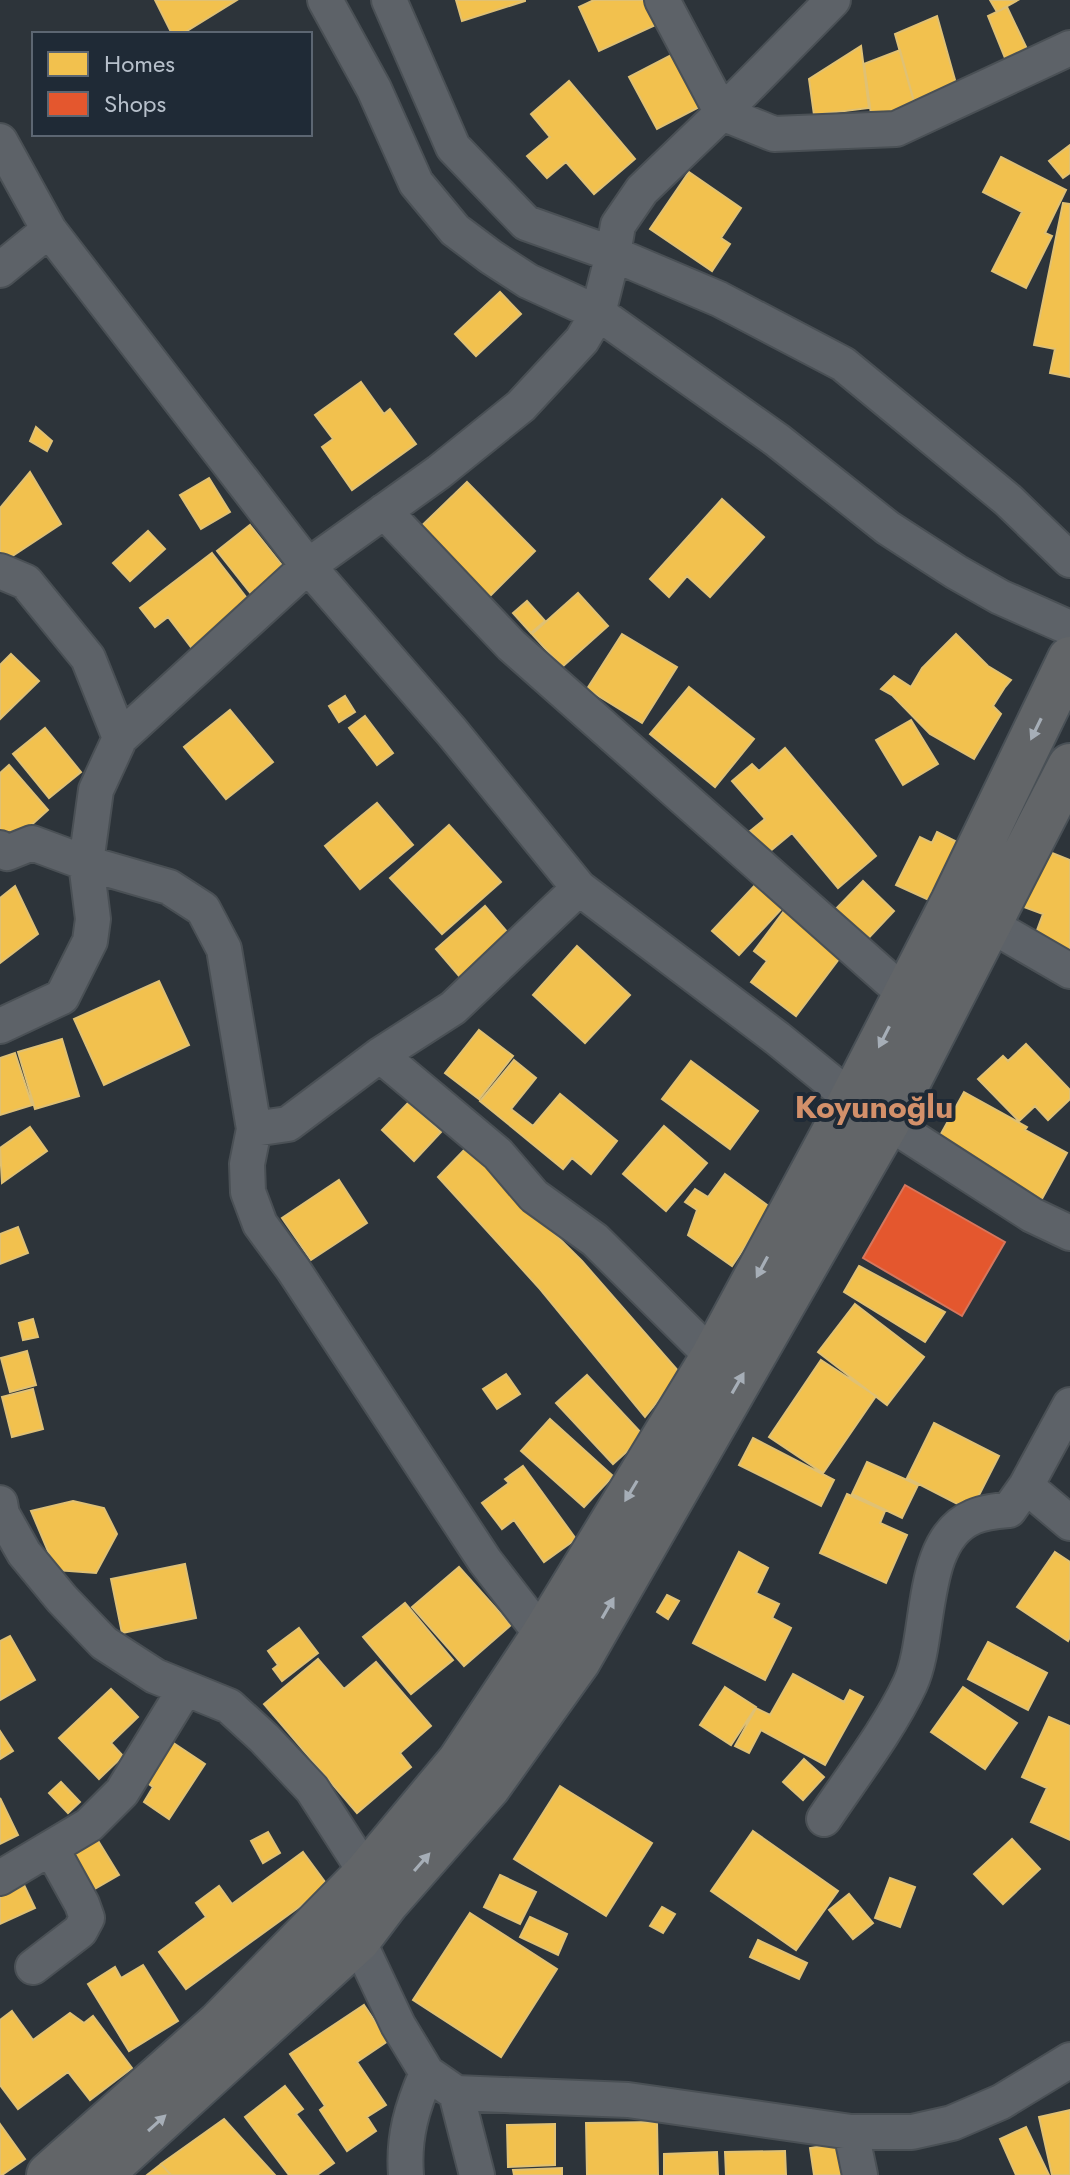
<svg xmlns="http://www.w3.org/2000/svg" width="1070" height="2175" font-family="Jost,sans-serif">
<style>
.homes{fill:#f2c14e;stroke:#e0c174;stroke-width:2}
.shops{fill:#e4572e;stroke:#d6765d;stroke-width:2}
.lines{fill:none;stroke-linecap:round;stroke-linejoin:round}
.minor-casing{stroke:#4a5055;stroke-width:38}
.highway-casing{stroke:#495056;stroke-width:48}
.minor{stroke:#5d6268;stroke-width:34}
.highway{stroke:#626568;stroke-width:44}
.oneway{fill:#a6aeb7}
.labels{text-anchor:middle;stroke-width:8;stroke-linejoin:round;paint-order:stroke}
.quarter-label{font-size:32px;font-weight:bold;fill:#d3906a;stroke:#1f2a36}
</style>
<rect width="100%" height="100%" fill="#2d343a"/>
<!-- homes -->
<path class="homes" d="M155 0H237L182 34H172Z
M456 0H525V1L462 21Z
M594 0H652L662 22 599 51 579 7Z
M990 0H1018L997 12Z
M1007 7 1029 53 1007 63 988 16Z
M937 16 957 87 916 109 895 34Z
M861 46 869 108 814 115 809 79Z
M900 50 916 109 871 114 864 64Z
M675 53 703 105 657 129 629 77Z
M569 81 635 159 594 194 566 162 547 178 527 156 550 137 531 114Z
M1070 145V173L1063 178 1049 161Z
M1001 157 1066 190 1045 233 1052 236 1026 288 992 271 1022 212 983 192Z
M689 172 741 208 721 238 730 244 712 271 650 229Z
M1063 203 1070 204V377L1050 373 1055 349 1034 345Z
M500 292 521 314 476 356 455 334Z
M361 382 384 414 390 409 416 444 352 490 322 447 333 439 315 415Z
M36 427 52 441 47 451 30 441Z
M30 472 61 524 5 561 0 554V508Z
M209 478 230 512 201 529 180 495Z
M467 482 535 551 479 607 410 537Z
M722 499 764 537 710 597 687 576 669 597 650 579Z
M250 525 285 569 252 595 217 551Z
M148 531 165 549 130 581 113 563Z
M212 553 253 606 194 651 168 617 155 627 140 608Z
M578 593 608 626 562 667 532 634Z
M527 601 545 621 531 633 513 613Z
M622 634 677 667 642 723 587 689Z
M956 634 988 666 1011 680 1005 687 993 706 1001 714 974 759 930 734 892 695 881 689 894 676 911 687 922 668Z
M11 654 39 681 0 719V665Z
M689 687 754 739 715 787 650 734Z
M345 696 355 712 339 722 329 706Z
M230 710 273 762 226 799 184 747Z
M365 716 393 753 377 765 349 728Z
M911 720 938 764 903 785 876 740Z
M45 728 81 772 49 798 13 754Z
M785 748 876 856 838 888 792 833 769 852 750 831 765 819 732 781 752 764 759 771Z
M9 765 48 810 7 847 0 839V773Z
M377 803 413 845 360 889 325 846Z
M449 825 501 882 442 934 390 878Z
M937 832 959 843 931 901 896 885 920 837 932 843Z
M1042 849 1070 860V955L1033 941 1043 914 1021 906Z
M759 881 785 905 739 955 712 931Z
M863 881 894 911 861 946 829 916Z
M15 886 38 934 0 963V898Z
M485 906 515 941 466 984 436 949Z
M784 911 842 955 796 1016 751 982 767 961 754 951Z
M577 946 630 995 585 1043 533 995Z
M159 981 189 1045 104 1085 74 1019Z
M479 1030 513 1056 479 1099 445 1073Z
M62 1039 79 1096 35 1109 18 1052Z
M1026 1044 1070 1090V1099L1048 1120 1035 1106 1019 1121 978 1079 1003 1056 1008 1061Z
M15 1053 32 1105 0 1115V1058Z
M514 1060 536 1078 511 1109 533 1126 560 1094 617 1141 591 1174 572 1158 563 1169 480 1101Z
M691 1061 758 1111 730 1149 662 1099Z
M964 1092 1027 1127 1025 1130 1067 1153 1037 1208 932 1150Z
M409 1102 441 1132 414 1161 382 1130Z
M664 1126 707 1163 666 1211 623 1174Z
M30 1127 47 1151 2 1183 0 1148Z
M467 1147 582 1261 680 1373 645 1417 540 1289 438 1177Z
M725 1174 771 1208 732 1266 688 1235 697 1210 685 1202 695 1189 708 1197Z
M339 1180 367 1223 311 1260 282 1218Z
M18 1227 28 1253 0 1264V1234Z
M859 1266 945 1312 925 1342 844 1292Z
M855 1304 924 1357 887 1405 818 1352Z
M33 1319 38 1337 23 1340 19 1323Z
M27 1351 36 1385 10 1392 1 1358Z
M821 1360 876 1396 823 1473 769 1437Z
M506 1374 520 1394 497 1409 483 1389Z
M587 1375 644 1436 613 1464 556 1403Z
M33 1389 43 1429 12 1437 2 1397Z
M550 1419 613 1476 584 1507 521 1451Z
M934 1423 999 1456 971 1511 907 1478Z
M753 1438 834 1480 821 1506 739 1465Z
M867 1462 918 1485 902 1518 852 1494Z
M523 1466 576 1539 544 1562 514 1520 502 1529 482 1503 509 1483 505 1479Z
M847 1494 885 1511 880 1523 907 1535 886 1583 820 1553Z
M73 1501 104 1508 117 1534 96 1573 56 1570 31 1511Z
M739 1552 768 1568 756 1593 779 1604 772 1618 791 1628 765 1680 693 1643Z
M1055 1552 1070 1562V1637L1068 1641 1017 1607Z
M185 1564 196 1618 122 1633 111 1579Z
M459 1567 511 1625 464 1666 412 1607Z
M667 1595 679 1601 668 1619 657 1612Z
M405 1603 453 1660 411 1694 363 1637Z
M299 1628 318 1653 282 1681 273 1669 278 1665 268 1651Z
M10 1636 35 1680 0 1700V1641Z
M988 1642 1047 1673 1028 1710 968 1679Z
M318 1659 344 1689 376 1662 431 1726 400 1753 411 1767 357 1813 264 1704Z
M793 1674 844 1702 850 1690 863 1697 825 1765 761 1730 749 1753 735 1746 756 1708 770 1715Z
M725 1687 756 1707 731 1745 700 1725Z
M963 1687 1017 1723 985 1769 931 1732Z
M111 1689 138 1717 111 1743 123 1756 99 1779 59 1738Z
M1049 1717 1070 1726V1840L1031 1822 1047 1788 1022 1777Z
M0 1731 13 1751 0 1759Z
M169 1740 205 1764 169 1819 144 1802 153 1787 143 1780Z
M804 1759 824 1777 803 1800 783 1782Z
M61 1782 80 1802 68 1813 49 1793Z
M560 1786 652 1843 606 1916 514 1859Z
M0 1798 18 1835 0 1844Z
M753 1831 838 1891 796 1950 711 1891Z
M268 1832 280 1853 263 1863 251 1841Z
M97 1839 119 1875 93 1890 71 1855Z
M1012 1839 1040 1869 1003 1904 974 1874Z
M303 1852 328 1886 186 1989 159 1952 206 1917 196 1903 219 1886 232 1904Z
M500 1875 536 1892 520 1924 484 1907Z
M890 1878 915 1887 900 1927 875 1918Z
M24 1885 35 1908 0 1924V1897Z
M849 1894 873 1923 853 1939 829 1910Z
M662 1907 675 1914 663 1933 650 1926Z
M470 1913 557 1969 501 2057 413 2000Z
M530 1917 567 1934 558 1955 520 1937Z
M758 1940 807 1963 799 1979 750 1957Z
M143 1965 178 2021 129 2051 88 1984 115 1967 121 1978Z
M364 2005 388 2041 357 2062 386 2105 367 2117 376 2131 347 2151 320 2110 325 2106 290 2054Z
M12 2011 33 2040 70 2013 84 2023 93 2016 132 2068 90 2100 68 2072 18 2109 0 2085V2020Z
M285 2086 303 2109 296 2114 334 2163 317 2175H289L245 2117Z
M1070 2110V2175H1052L1039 2117Z
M224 2119 275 2175H171L161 2164Z
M657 2122 658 2175H587L586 2123Z
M0 2124 25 2159 2 2175H0Z
M555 2124V2165L508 2167 507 2125Z
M1026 2127 1049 2175H1016L1000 2139Z
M850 2142 854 2175H814L810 2148Z
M785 2151 786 2175H726L725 2152Z
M717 2152 718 2175H664V2154Z
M161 2164 171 2175H147Z
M562 2168V2175H514L513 2170Z"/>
<!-- shops -->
<path class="shops" d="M905 1185 1005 1242 962 1316 863 1258Z"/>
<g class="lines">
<defs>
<path id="minor" d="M325 0 374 89 416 183 455 230 491 257 528 281 598 313 777 440 888 528 956 572 1000 597 1070 628
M389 0 453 147 526 223 613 254 719 299 843 364 1008 500 1070 560
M662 0 722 113 774 134 896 129 1070 48
M0 141 49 230 308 566 452 732 579 888 777 1038 852 1099 1032 1215 1070 1233
M0 270 49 230
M384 511 511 645 906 995
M0 571 26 582 88 658 120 738 96 790 86 863 93 919 90 941 62 997 0 1026
M120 738 308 566 439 472 521 406 582 340 598 313 613 254 618 225 642 190 722 113 833 0
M0 848 7 853 32 843 86 863 169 887 203 909 224 949 254 1129 247 1164 248 1192 260 1224 293 1269 485 1561 543 1636 561 1649
M989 924 1070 971
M380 1055 498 1154 534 1196 595 1240 713 1357
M254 1129 288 1124 380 1055 453 1008 579 888
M1026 1486 1070 1405
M0 1503 2 1514 24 1553 62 1599 104 1643 155 1676 229 1706 264 1738 312 1789 379 1893
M824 1819C852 1777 889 1729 910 1684 932 1637 918 1540 973 1517 984 1512 997 1511 1009 1510L1026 1486 1070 1523
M0 1878 89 1825 122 1792 185 1689
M358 1940 398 2025 427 2073 456 2093 628 2100 851 2132H912L952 2123 1001 2102 1070 2060
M33 1967 80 1931 87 1918 82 1904 51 1848
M456 2093 477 2175
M851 2132 860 2175
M406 2175C403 2137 412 2107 427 2073"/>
<path id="highway" d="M49 2175 219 2024 365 1875 460 1761 543 1636 713 1357 852 1099 953 902 1070 659
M100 2175 358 1940 386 1903 488 1787 578 1661 888 1121 1070 766"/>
</defs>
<!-- minor casing -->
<use href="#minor" class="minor-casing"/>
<!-- highway casing -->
<use href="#highway" class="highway-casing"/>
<!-- minor -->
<use href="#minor" class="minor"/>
<!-- highway -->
<use href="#highway" class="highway"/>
</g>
<!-- one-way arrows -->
<defs><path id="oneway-solid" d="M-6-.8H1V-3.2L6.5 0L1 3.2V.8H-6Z" transform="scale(2)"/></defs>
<g class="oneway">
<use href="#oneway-solid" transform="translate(1036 729) rotate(116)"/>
<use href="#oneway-solid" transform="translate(884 1037) rotate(117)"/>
<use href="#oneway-solid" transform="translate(762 1267) rotate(118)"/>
<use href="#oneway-solid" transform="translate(738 1383) rotate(-60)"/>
<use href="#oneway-solid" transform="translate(631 1491) rotate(121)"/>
<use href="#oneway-solid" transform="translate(608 1608) rotate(-60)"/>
<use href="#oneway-solid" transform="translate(422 1862) rotate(-49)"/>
<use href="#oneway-solid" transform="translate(157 2123) rotate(-42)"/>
</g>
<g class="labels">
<!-- quarter labels -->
<g class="quarter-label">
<text x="874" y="1118">Koyunoğlu</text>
</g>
</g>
<!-- legend -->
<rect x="32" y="32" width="280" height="104" fill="#1f2a36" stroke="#5c6672" stroke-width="2"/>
<rect x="48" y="52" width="40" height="24" fill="#f2c14e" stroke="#5c6672" stroke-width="2"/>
<text x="104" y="72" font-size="24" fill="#b7c0cb">Homes</text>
<rect x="48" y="92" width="40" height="24" fill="#e4572e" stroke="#5c6672" stroke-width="2"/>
<text x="104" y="112" font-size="24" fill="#b7c0cb">Shops</text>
</svg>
